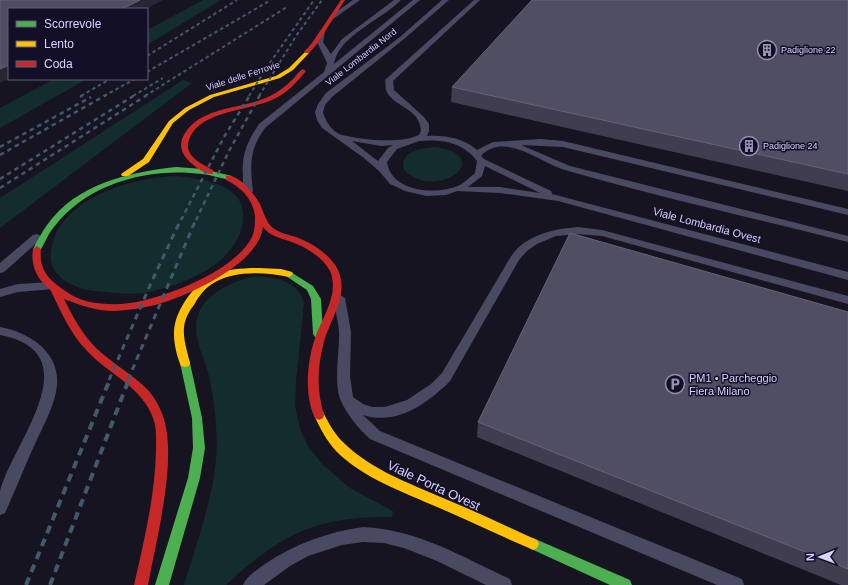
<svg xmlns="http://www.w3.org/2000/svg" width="848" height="585" font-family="Arial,sans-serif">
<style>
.green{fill:#132c2d}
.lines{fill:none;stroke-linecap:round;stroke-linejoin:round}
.lane{fill:#4a4962;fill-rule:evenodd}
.fast{fill:#4caf50;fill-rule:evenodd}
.slow{fill:#ffc107;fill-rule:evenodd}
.jam{fill:#c62828;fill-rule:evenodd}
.rail-far3{stroke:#43596b;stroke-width:2;stroke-dasharray:3.5 3;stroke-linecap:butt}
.rail-far2{stroke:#43596b;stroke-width:2.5;stroke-dasharray:4.5 4;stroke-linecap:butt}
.rail-far1{stroke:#43596b;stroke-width:3;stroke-dasharray:6 5;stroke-linecap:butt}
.rail{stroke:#43596b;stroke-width:4;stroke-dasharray:8 6;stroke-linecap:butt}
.wall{fill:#403d50}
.shaded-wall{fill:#282635}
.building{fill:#504e63;stroke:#66637b}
.labels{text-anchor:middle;stroke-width:3;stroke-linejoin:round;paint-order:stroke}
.far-poi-label{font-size:9px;fill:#d9d4ff;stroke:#130f26;text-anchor:start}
.far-street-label{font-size:9px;fill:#d9d4ff;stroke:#130f26}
.street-label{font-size:11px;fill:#d9d4ff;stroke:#130f26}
.poi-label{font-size:11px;fill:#d9d4ff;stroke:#130f26;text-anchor:start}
.near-street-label{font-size:13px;fill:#d9d4ff;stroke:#130f26}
</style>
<rect width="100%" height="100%" fill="#161421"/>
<!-- green -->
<path class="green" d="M203 0H221L147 45V30Z
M54 79H87L0 128V108Z
M183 80 192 83 0 228V198Z
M435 147C498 156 437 203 404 170 399 151 421 148 435 147Z
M176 176C203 179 247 184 243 220 242 235 233 248 222 259 204 275 177 285 154 291 139 295 122 294 106 292 88 291 66 287 55 271 49 263 50 251 53 242 67 195 134 178 176 176Z
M251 277C272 276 300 280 304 304L296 381 295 406 300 429 309 448 323 465 350 488 393 511 392 517C316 516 281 534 226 585H184C199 534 221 480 216 426 215 408 212 390 208 372 203 355 193 337 197 319 202 295 230 283 251 277Z"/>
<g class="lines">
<!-- lane -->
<path class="lane" d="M353 0H360L333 19H329V17Z
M394 0H401C383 19 338 36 334 64L413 0H420L265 128C249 150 250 165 253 191L251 193H245C242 188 243 183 243 177 241 156 247 142 259 124L324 72 327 63 317 42 320 31 325 32 323 42 331 54 342 39Z
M442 0H449L404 39 332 97 325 105 323 112C325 121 333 133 342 135 364 140 399 144 419 135L421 131C420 107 392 107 386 90 385 87 386 83 385 80L474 0H480L393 81 394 90 424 117 429 124V131L427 136C445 135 463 138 477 150L493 142 541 139 563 141 848 209V215L563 147 521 145 570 166 848 236V242C754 218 658 197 565 170 541 163 504 131 481 156L484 159 551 191 552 194 848 272V280L558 201 500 193 457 191 446 195 426 196 405 191 390 184 379 171 364 158 322 128 317 120 315 112 318 104 326 93 400 37ZM352 141 381 146 393 145 388 148 378 161ZM419 141C441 139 463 142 477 161L475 173C470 177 465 182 460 185 436 196 391 192 387 162L397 149ZM485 166 540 193 500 187H468L482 176Z
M578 227 602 230 848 296V304L602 236 578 234 556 236 537 244 527 251 519 260 450 381C428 403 397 426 363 415L380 431 742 579 744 585H717L370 439C358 428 348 416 341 401 333 384 340 351 339 331 338 320 335 309 333 298L335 295 339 294 345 298 351 332 350 376 353 397 363 404 372 407H385L407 400 431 384 442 373 510 258C524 235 553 229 578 227Z
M37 234 42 237 41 239 4 272 0 273V263L33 235Z
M50 282 55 286 54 289 18 292 0 297V289L18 284Z
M0 327C32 333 64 355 56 392 52 411 42 428 34 446 24 468 15 491 5 513L0 515C0 508 0 498 0 491 12 444 93 353 0 335Z
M363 527C417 529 462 557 510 579L512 585H486L437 561 404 548 384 543 363 542 342 545 308 556 290 566 264 585H243C247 576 257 570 265 564 295 544 327 532 363 527Z"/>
<!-- fast -->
<path class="fast" d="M176 167 203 169 232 176 233 178 229 180C220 178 211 175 202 174 150 167 87 183 54 227 48 234 45 243 40 251H34L33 249C37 241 42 232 47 225 76 184 129 172 176 167Z
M289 271 313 286 321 299 323 334 321 337H315L313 334 311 299 307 290 286 276 285 274Z
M185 359 189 360 190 363 202 418 205 448 200 478 169 585H155L188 478 193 448 192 418 180 363 181 360Z
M533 538 630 580 632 585H610L529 548 527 544 529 540Z"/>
<!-- slow -->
<path class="slow" d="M307 50 309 51V53L293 70 280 78 214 97 189 110 173 123 149 162 128 176H122L121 174 143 159 169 121 185 108 210 95 276 76 289 68Z
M259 268 281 269 292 272 293 274 289 277C265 272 233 270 212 284 204 289 198 297 194 305 189 311 185 319 184 327 183 339 187 351 190 363L189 366 185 367 181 366C176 355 172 336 175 324 179 306 195 284 211 276 226 269 243 268 259 268Z
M319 410 323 412C329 424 335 435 345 444 372 470 409 483 443 498 475 511 506 526 537 540L539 544 537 548 533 550 529 548C498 535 468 520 437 507 403 492 363 478 336 451 326 440 320 428 314 415L315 412Z"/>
<!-- jam -->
<path class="jam" d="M341 0H345L317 44 309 53H305L304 52 312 43Z
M303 69 306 71C297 82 287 93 274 99 250 111 199 110 189 140 183 155 201 164 213 170V174C205 175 197 168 191 163 184 157 179 149 182 139 196 105 243 110 270 96 278 92 286 86 292 80 296 76 299 71 303 69Z
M226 176C239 174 255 195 260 204 263 211 265 218 269 224 275 232 286 234 296 237 312 243 330 254 338 270 350 296 328 322 323 346 317 369 317 392 324 415L323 418 319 420 315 418C304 395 307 362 315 338 322 317 340 294 330 271 322 256 304 246 289 241 279 238 269 235 263 227 259 262 197 291 168 301 151 307 132 310 114 311 96 311 80 305 64 299 73 317 82 334 96 348 112 363 132 374 148 390 155 398 161 409 164 419 177 462 156 541 148 585H134C144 541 155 496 156 451 156 440 157 428 153 418 143 388 109 374 88 352 71 335 61 312 51 291 49 288 45 285 43 283 34 273 31 261 33 249L37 246 41 249C39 265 45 276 57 285 67 293 77 299 90 302 106 305 125 305 141 301 174 294 236 269 252 237 255 230 255 223 255 216 253 199 241 187 226 180Z"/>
<!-- rail-far3 -->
<path class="rail-far3" d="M147 56 237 0
M147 72 271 0
M81 96 110 79
M104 96 135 79
M133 96 163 78
M145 96 287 7
M249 96 267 67 314 0
M259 96 296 36 322 0"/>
<!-- rail-far2 -->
<path class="rail-far2" d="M80 97 83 95
M0 147 91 97
M0 155 106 95
M0 179 135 95
M0 188 147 95
M181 220 224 137 250 95
M196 220 229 151 260 95"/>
<!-- rail-far1 -->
<path class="rail-far1" d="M109 380 151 283 181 219
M128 380 196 219"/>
<!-- rail -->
<path class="rail" d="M26 585 110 379
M50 585 129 379"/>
</g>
<!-- wall -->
<path class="wall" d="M848 0V191L451 102 452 87Z
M848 312V585H841L477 437 478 422Z"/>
<!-- shaded-wall -->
<path class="shaded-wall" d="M140 0H163L146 9H122Z
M9 65V79L0 83V69Z"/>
<!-- building -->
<path class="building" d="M0 0H140L122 9H9V65L0 69Z
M532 0H848V174L452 87Z
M570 233 848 312V569L478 422Z"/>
<!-- icons -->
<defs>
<symbol id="building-ring" viewBox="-11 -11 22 22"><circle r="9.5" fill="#130f26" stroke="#9591b1" stroke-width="1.5"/><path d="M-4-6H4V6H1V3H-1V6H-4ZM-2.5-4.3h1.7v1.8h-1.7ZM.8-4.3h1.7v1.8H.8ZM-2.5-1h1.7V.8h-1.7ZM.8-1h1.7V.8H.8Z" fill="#9591b1"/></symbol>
<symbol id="parking-ring" viewBox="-11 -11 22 22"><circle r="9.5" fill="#130f26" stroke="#9591b1" stroke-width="1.5"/><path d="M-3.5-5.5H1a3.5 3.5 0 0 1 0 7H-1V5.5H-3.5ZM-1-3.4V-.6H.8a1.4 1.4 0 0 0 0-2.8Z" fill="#9591b1"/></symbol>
</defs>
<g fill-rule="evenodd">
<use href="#building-ring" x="756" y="39" width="22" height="22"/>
<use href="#building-ring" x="738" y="135" width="22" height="22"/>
<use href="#parking-ring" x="664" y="373" width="22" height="22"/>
</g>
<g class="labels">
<!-- far-poi labels -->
<g class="far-poi-label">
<text x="781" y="53">Padiglione 22</text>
<text x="763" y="149">Padiglione 24</text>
</g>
<!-- far-street labels -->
<g class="far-street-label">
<text transform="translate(361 57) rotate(-38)" y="3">Viale Lombardia Nord</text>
<text transform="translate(243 76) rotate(-18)" y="3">Viale delle Ferrovie</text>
</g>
<!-- street labels -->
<g class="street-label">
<text transform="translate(707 225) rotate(15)" y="4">Viale Lombardia Ovest</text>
</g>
<!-- poi labels -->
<g class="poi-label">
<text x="689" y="382">PM1 • Parcheggio<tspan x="689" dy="13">Fiera Milano</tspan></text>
</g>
<!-- near-street labels -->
<g class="near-street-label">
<text transform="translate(434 485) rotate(25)" y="5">Viale Porta Ovest</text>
</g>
</g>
<!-- legend -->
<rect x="8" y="8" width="140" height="72" fill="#130f26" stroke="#625e7d"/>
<rect x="16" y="21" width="20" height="6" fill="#4caf50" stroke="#625e7d"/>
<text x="44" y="28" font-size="12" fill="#d9d4ff">Scorrevole</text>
<rect x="16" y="41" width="20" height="6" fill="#ffc107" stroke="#625e7d"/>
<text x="44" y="48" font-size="12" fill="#d9d4ff">Lento</text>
<rect x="16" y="61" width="20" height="6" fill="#c62828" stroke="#625e7d"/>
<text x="44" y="68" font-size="12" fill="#d9d4ff">Coda</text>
<!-- north arrow -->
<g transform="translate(820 557) rotate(269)" stroke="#130f26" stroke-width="3" paint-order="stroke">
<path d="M0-3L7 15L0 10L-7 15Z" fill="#d9d4ff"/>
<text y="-6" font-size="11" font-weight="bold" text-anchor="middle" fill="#d9d4ff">N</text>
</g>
</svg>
